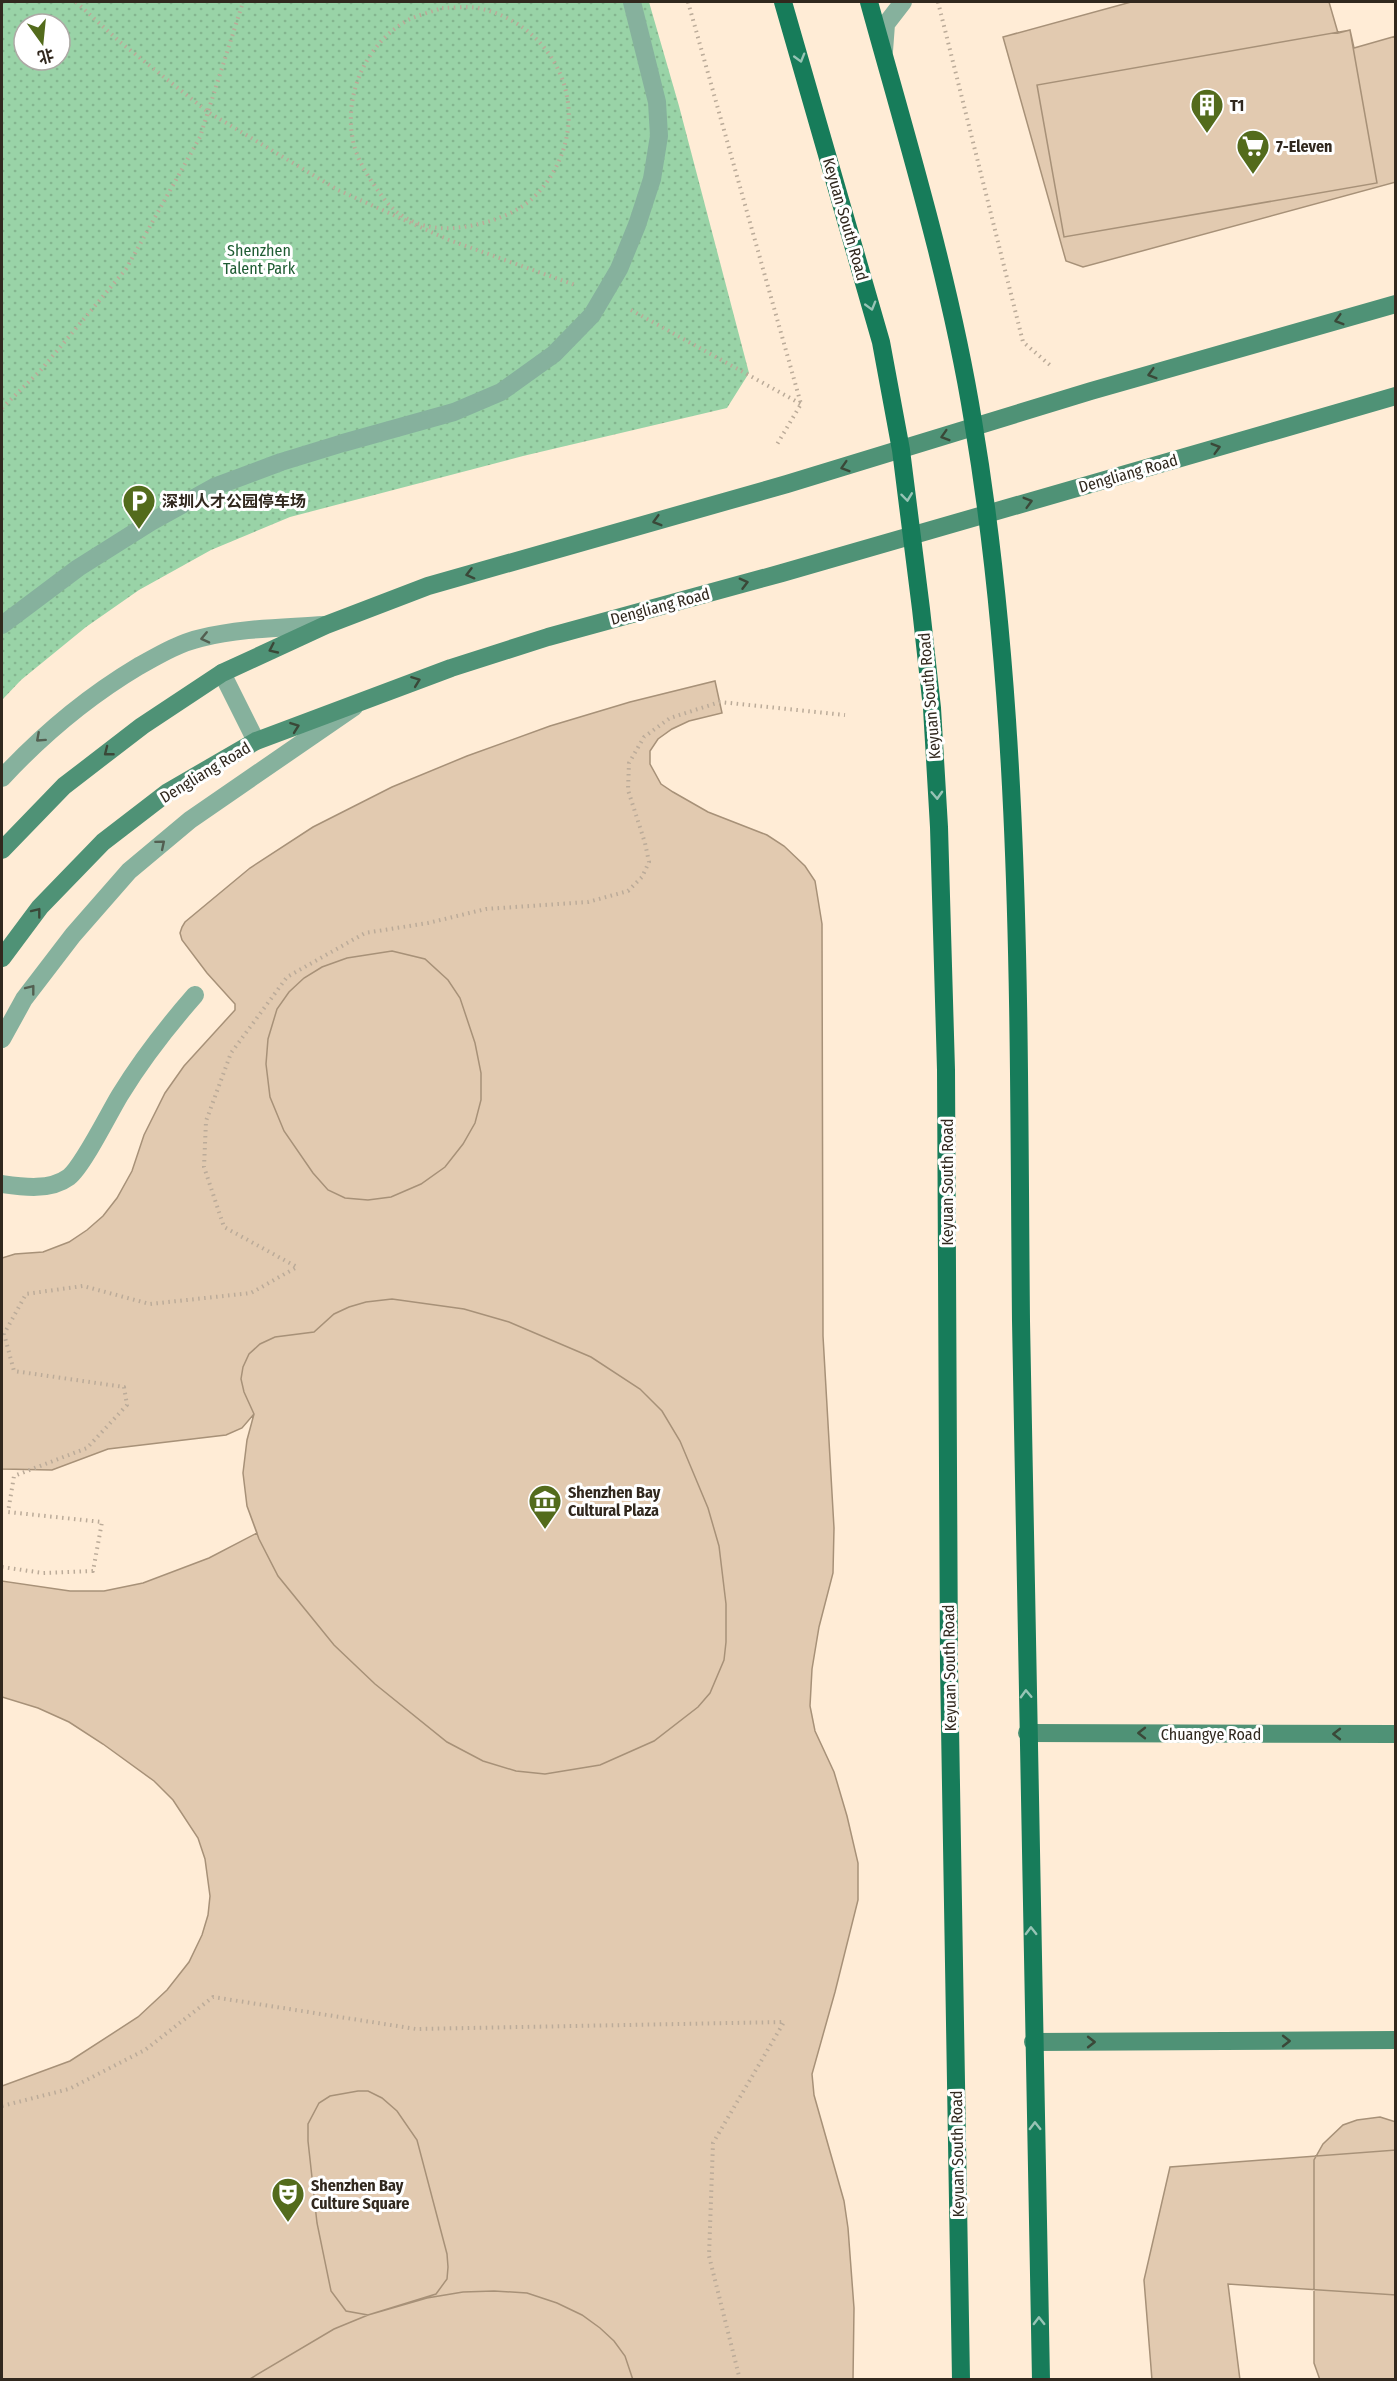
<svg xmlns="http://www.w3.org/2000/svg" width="1397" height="2381" font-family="'Fira Sans Condensed','Noto Sans SC',sans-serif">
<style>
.park{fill:url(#park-dots);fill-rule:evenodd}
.building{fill:#e2cab0;stroke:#a79178;stroke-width:1.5}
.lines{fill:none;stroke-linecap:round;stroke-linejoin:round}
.path{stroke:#bbab99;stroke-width:4;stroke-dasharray:1.5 4.5;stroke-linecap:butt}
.lane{stroke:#86b19d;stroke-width:18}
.street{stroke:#86b19d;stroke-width:18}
.secondary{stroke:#4f9276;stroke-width:18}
.primary{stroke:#177c5a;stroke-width:18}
.oneway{stroke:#97c4b5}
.oneway2{stroke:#3a4838}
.oneway3{stroke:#535f51}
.labels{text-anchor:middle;stroke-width:6;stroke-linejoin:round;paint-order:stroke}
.poi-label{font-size:16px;font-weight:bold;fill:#31281e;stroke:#fff;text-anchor:start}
.street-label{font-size:16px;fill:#31281e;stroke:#fff}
.park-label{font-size:16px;fill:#1f5c33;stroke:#fff}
</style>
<defs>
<pattern id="park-dots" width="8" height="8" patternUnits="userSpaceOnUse" patternTransform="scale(1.5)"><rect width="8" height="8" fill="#99d3a7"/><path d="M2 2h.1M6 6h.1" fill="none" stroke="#84b58f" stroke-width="1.8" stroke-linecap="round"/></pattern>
</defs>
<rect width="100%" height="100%" fill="#ffecd6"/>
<!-- park -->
<path class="park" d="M2 2H649L679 106 749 373 727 408 523 456 290 517 211 550 139 590 86 627 21 680 2 700ZM24 24H60V60H24Z"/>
<!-- building -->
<path class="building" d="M1131 2H1329L1338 33 1350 30 1354 48 1396 36V182L1083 267 1066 261 1003 37Z
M1350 30 1377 183 1064 237 1037 85Z
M715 681 722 713 689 721 672 729 658 739 650 751V764L661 784 673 792 708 812 767 835 784 846 805 866 815 881 822 924 823 1336 834 1528 833 1573 819 1627 812 1669 810 1706 815 1731 834 1772 847 1816 858 1863V1900L835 1992 812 2074 814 2095 844 2201 848 2228 854 2308 853 2380H2V2086L70 2061 138 2017 167 1990 189 1962 202 1935 208 1915 210 1896 205 1859 198 1838 173 1800 154 1781 103 1744 69 1722 38 1708 2 1697V1581L70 1591H104L143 1583 209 1558 257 1533 247 1506 243 1473 247 1440 254 1414 242 1428 226 1435 108 1449 52 1470 2 1469V1258L15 1254 43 1252 69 1242 87 1230 103 1216 117 1198 132 1171 144 1135 165 1093 184 1066 235 1010V1004L207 973 182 940 180 933 182 927 185 922 250 868 313 827 392 787 467 756 550 726 630 702Z
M392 951 425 959 448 980 460 998 475 1043 481 1073V1100L475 1123 463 1144 445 1167 421 1184 391 1197 368 1200 345 1198 328 1190 313 1173 284 1131 270 1097 266 1064 268 1039 277 1009 289 992 304 978 322 967 347 958Z
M392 1299 464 1309 509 1322 591 1357 640 1389 662 1411 680 1441 708 1508 719 1546 726 1604V1642L724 1660 710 1693 698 1707 654 1741 600 1765 545 1774 516 1771 483 1761 447 1742 375 1684 334 1645 278 1576 259 1539 247 1506 243 1473 247 1440 254 1414 244 1392 241 1379 243 1367 249 1354 260 1344 275 1337 314 1332 334 1314 349 1307 366 1302Z
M358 2091H368L382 2098 397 2111 417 2140 447 2254 448 2267 447 2279 436 2294 368 2315 346 2311 331 2291 317 2223 308 2141V2124L319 2103 330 2096Z
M1380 2117 1396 2122V2380H1320L1314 2363V2160L1323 2144 1343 2125 1357 2120Z
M1396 2150V2295L1228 2284 1240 2380H1152L1144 2280 1170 2167Z
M494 2291 527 2293 557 2303 582 2315 600 2328 614 2341 625 2356 633 2380H248L334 2329 368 2315 427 2298 463 2292Z"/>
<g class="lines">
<!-- path -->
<path class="path" d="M76 2 120 42 208 112 338 190 449 240 575 285
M688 2 801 404 776 446
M938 2 1023 342 1051 366
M442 8C453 8 467 6 478 8 507 14 532 30 549 54 581 99 573 159 533 198 512 217 480 226 453 228 425 230 399 220 382 196 371 181 359 164 354 145 342 97 365 44 408 20 418 15 431 12 442 8Z
M631 310 801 404
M2 408 40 371 126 269 200 137 243 2
M2 1567 43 1573 93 1571 102 1522 8 1512 14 1476 87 1448 127 1405 124 1387 14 1371 4 1334 26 1294 83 1286 150 1304 251 1293 297 1267 224 1227 204 1167 206 1121 231 1053 287 977 365 933 428 923 486 909 588 902 628 891 642 877 649 862 645 843 628 790 629 763 644 737 670 718 720 702 845 715
M2 2106 69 2089 145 2050 213 1997 416 2029 784 2022 713 2143 709 2256 740 2380"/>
<!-- lane -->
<path class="lane" d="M2 625 78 568 151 522 214 487 281 462 343 443 454 412 501 392 554 354 592 315 619 269 637 225 652 179 659 136 657 102 632 2
M2 1184C23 1187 50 1191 69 1177 83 1166 109 1113 120 1095 142 1059 167 1027 195 995"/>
<!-- street -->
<path class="street" d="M884 51 886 24 903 2
M222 673 256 741
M2 778C43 734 87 697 139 666 159 655 179 643 201 638 241 628 283 628 324 625
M2 1039 24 999 73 935 129 871 190 820 354 707"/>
<!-- secondary -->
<path class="secondary" d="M2 850 64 786 142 726 222 673 326 625 428 586 787 484 1091 391 1396 304
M2 958 40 907 103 842 168 792 256 741 451 668 548 637 782 573 1396 396
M1027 1733 1396 1734
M1033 2042 1396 2040"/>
<!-- primary -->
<path class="primary" d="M783 2 881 342 901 450 921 609 932 708 939 827 946 1070 949 1666 961 2380
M869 2C907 140 950 279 973 421 1023 717 1018 1022 1021 1321 1025 1674 1032 2027 1041 2380"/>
</g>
<!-- one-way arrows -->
<defs><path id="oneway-chevron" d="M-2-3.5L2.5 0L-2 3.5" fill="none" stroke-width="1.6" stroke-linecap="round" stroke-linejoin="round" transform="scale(1.5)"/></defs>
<g class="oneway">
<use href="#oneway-chevron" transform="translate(800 58) rotate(74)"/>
<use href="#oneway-chevron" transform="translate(871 306) rotate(74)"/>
<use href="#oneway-chevron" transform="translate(907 497) rotate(83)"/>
<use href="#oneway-chevron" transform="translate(937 795) rotate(87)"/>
<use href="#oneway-chevron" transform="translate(1026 1694) rotate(-92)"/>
<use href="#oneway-chevron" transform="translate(1031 1931) rotate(-91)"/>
<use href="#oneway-chevron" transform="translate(1035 2126) rotate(-91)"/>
<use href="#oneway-chevron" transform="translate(1039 2321) rotate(-91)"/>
</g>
<g class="oneway2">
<use href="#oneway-chevron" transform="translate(1339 320) rotate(164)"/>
<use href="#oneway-chevron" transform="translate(1152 374) rotate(164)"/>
<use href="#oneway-chevron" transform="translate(945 436) rotate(163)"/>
<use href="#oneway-chevron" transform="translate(1216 448) rotate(-16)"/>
<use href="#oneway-chevron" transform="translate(845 467) rotate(163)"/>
<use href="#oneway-chevron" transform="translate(1028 502) rotate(-16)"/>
<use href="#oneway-chevron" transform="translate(657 521) rotate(164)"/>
<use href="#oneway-chevron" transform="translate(470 574) rotate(165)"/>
<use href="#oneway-chevron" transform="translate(744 583) rotate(-15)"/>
<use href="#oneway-chevron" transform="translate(273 649) rotate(155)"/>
<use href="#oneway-chevron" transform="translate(416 681) rotate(-21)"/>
<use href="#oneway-chevron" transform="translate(295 727) rotate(-20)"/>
<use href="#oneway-chevron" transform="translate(108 752) rotate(142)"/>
<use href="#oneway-chevron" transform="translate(37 912) rotate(-52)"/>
<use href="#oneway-chevron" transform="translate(1142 1733) rotate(-180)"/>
<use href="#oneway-chevron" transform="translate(1337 1734) rotate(-180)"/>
<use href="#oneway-chevron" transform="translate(1286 2041)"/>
<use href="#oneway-chevron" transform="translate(1091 2042)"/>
</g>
<g class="oneway3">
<use href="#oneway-chevron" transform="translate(205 638) rotate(167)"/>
<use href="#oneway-chevron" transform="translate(40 738) rotate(138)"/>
<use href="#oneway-chevron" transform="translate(161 844) rotate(-40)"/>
<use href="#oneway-chevron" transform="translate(31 989) rotate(-52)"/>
</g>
<!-- icons -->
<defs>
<symbol id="building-pin" viewBox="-11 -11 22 30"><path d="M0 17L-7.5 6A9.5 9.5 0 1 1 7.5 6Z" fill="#536b1c" stroke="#fff"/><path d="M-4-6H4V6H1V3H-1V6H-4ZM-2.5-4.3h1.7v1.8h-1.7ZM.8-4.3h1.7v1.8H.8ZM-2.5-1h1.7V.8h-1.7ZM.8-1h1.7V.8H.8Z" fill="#fff"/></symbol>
<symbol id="supermarket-pin" viewBox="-11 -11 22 30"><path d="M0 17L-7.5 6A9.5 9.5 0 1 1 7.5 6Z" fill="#536b1c" stroke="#fff"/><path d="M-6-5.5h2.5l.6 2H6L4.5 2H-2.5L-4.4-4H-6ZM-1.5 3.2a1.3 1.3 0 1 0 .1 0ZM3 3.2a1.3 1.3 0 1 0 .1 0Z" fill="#fff"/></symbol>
<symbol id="parking-pin" viewBox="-11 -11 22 30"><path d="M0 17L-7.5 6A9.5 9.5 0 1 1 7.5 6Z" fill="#536b1c" stroke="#fff"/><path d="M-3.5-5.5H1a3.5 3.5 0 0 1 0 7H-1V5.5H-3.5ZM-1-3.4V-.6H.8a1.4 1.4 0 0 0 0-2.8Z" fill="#fff"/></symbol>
<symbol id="museum-pin" viewBox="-11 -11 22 30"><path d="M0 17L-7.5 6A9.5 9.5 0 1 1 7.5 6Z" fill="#536b1c" stroke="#fff"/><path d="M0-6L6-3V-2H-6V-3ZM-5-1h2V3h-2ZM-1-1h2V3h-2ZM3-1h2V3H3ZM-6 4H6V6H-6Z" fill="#fff"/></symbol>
<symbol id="theatre-pin" viewBox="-11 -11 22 30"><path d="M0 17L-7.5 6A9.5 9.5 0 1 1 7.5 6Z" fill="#536b1c" stroke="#fff"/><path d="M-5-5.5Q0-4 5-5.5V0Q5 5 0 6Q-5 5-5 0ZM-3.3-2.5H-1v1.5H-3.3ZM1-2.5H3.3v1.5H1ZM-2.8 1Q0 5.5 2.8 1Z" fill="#fff"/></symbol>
</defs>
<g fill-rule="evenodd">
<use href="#building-pin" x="1188" y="86" width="38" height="52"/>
<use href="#supermarket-pin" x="1234" y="127" width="38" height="52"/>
<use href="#parking-pin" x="120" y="482" width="38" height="52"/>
<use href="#museum-pin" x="526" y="1482" width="38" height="52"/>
<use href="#theatre-pin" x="269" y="2175" width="38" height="52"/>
</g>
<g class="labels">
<!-- poi labels -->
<g class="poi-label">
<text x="1230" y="111">T1</text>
<text x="1276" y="152">7-Eleven</text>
<text x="162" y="507">深圳人才公园停车场</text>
<text x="568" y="1498">Shenzhen Bay<tspan x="568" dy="18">Cultural Plaza</tspan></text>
<text x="311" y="2191">Shenzhen Bay<tspan x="311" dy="18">Culture Square</tspan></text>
</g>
<!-- street labels -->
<g class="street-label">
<text transform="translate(846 219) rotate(74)" y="6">Keyuan South Road</text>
<text transform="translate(1128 473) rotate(-16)" y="6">Dengliang Road</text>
<text transform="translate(660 606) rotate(-15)" y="6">Dengliang Road</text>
<text transform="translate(929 696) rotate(-95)" y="6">Keyuan South Road</text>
<text transform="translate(205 772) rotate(-31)" y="6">Dengliang Road</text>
<text transform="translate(947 1182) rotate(-90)" y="6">Keyuan South Road</text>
<text transform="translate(949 1668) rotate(-91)" y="6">Keyuan South Road</text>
<text x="1211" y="1740">Chuangye Road</text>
<text transform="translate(957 2154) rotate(-91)" y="6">Keyuan South Road</text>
</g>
<!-- park labels -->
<g class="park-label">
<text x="259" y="256">Shenzhen<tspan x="259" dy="18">Talent Park</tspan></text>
</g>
</g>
<!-- border -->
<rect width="1397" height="2381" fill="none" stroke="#31281e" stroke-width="6"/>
<!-- north arrow -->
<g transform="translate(42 42) rotate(165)"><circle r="28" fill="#ffffff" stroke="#ada9a5" stroke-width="1.5"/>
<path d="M0-4.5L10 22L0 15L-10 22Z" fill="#536b1c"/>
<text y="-9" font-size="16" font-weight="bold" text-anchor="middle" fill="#31281e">北</text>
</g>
</svg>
